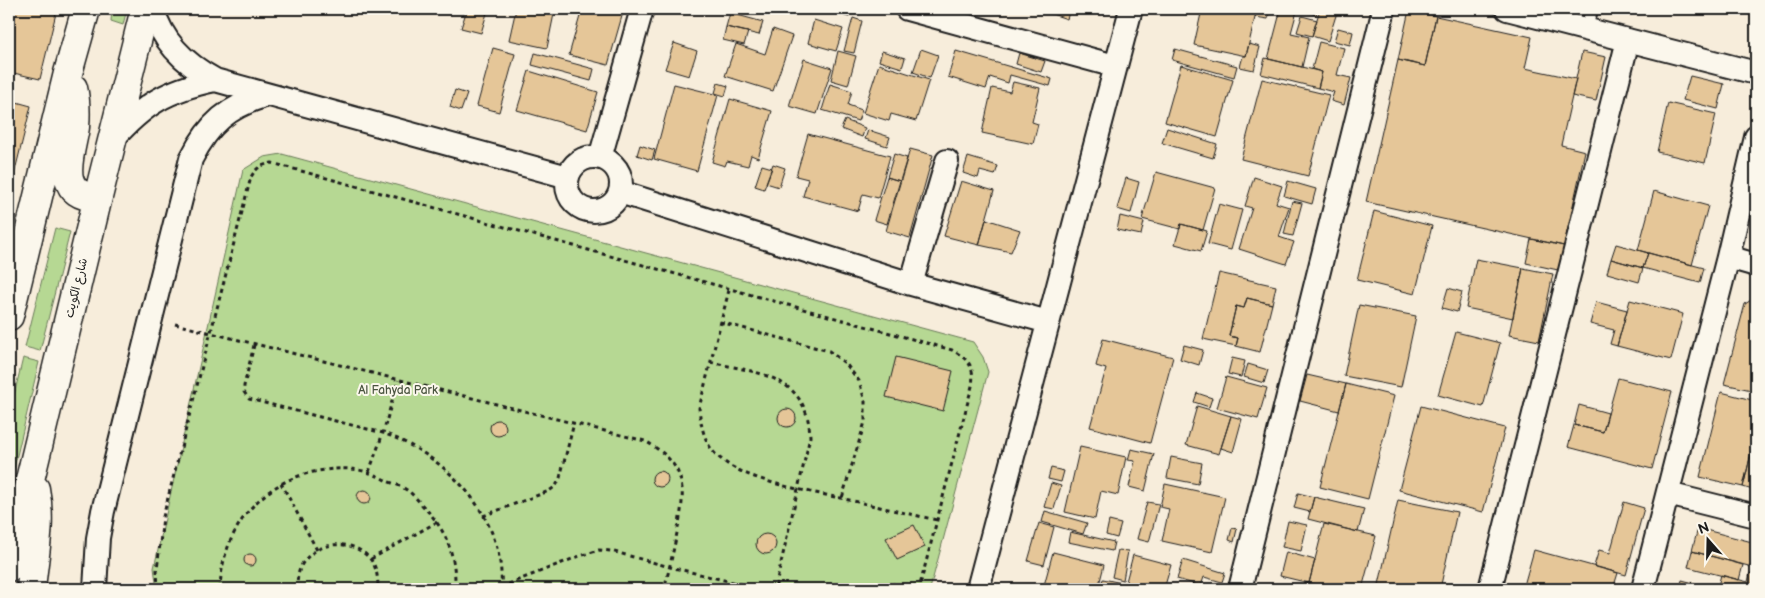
<svg xmlns="http://www.w3.org/2000/svg" width="1765" height="598" font-family="'Balsamiq Sans','Playpen Sans Arabic',sans-serif">
<style>
.green{fill:#b6d893;stroke:#697a58}
.building{fill:#e5c698;stroke:#1c1c1c}
.lines{fill:none;stroke-linecap:round;stroke-linejoin:round}
.lane-casing{stroke:#1c1c1c;stroke-width:15}
.street-casing{stroke:#1c1c1c;stroke-width:26}
.primary-casing{stroke:#1c1c1c;stroke-width:31}
.path{stroke:#1c1c1c;stroke-width:3;stroke-dasharray:4 4;stroke-linecap:butt}
.lane{stroke:#fbf7ec;stroke-width:11}
.street{stroke:#fbf7ec;stroke-width:22}
.primary{stroke:#fbf7ec;stroke-width:28}
.labels{text-anchor:middle;stroke-width:4;stroke-linejoin:round;paint-order:stroke}
.street-label{font-size:12px;fill:#1c1c1c;stroke:#fbf7ec}
.park-label{font-size:12px;fill:#4a5440;stroke:#fbf7ec}
</style>
<rect width="100%" height="100%" fill="#f7eddb"/>
<filter id="ink" filterUnits="userSpaceOnUse"><feTurbulence type="fractalNoise" baseFrequency=".02" numOctaves="2"/><feDisplacementMap in="SourceGraphic" scale="10" xChannelSelector="R" yChannelSelector="G"/><feConvolveMatrix kernelMatrix="1 2 1 2 8 2 1 2 1" color-interpolation-filters="sRGB"/></filter>
<g filter="url(#ink)">
<!-- green -->
<path class="green" d="M112 9H127L123 25 111 21Z
M282 154 973 342 983 357 988 372 930 589H157L154 568 243 170 264 157Z
M55 228 70 232 40 351 25 347Z
M23 358 39 362 11 481 9 480V416Z"/>
<!-- building -->
<path class="building" d="M9 9H57L40 79 9 72Z
M467 9 487 13 481 33 461 28Z
M469 9H488L487 13Z
M516 9H555L547 48 509 40Z
M582 9H624L608 65 569 55Z
M828 9H851L849 17 827 11Z
M1050 9H1070L1067 19 1049 13Z
M1202 9H1257L1246 56 1194 45Z
M1257 9H1270L1268 19 1255 17Z
M1281 9 1297 11 1291 33 1309 37 1302 67 1268 59Z
M1299 9H1318L1316 15Z
M1320 9H1338L1328 41 1312 36Z
M1409 10 1436 16 1425 66 1398 60Z
M730 13 763 22 759 35 726 27Z
M1302 16 1317 20 1312 36 1297 32Z
M1436 16 1532 37 1525 68 1576 79 1561 145 1585 151 1564 246 1366 202 1398 60 1425 66Z
M853 18 862 21 854 53 844 51Z
M814 20 843 29 836 51 808 43Z
M726 27 748 32 744 45 723 40Z
M1338 28 1353 32 1350 45 1334 41Z
M773 29 792 36 773 91 725 76 736 44 765 54Z
M1319 42 1344 48 1337 75 1351 78 1344 105 1331 101 1334 92 1318 88 1322 72 1312 69Z
M674 43 697 51 689 76 665 69Z
M1249 44 1260 47 1254 70 1240 67 1243 56H1246Z
M493 48 515 54 499 112 477 106Z
M921 49 938 55 930 78 913 72Z
M1175 49 1237 66 1234 77 1172 60Z
M838 51 856 56 848 85 831 80Z
M882 51 905 58 902 68 879 61Z
M956 51 1052 79 1050 86 1010 75 1008 83 990 77 986 89 948 77Z
M1582 52 1606 57 1596 101 1572 96Z
M535 53 594 69 591 81 532 65Z
M1019 53 1045 61 1041 72 1016 64Z
M1265 58 1322 72 1318 88 1261 74Z
M804 59 832 68 817 114 789 106Z
M879 64 929 80 916 121 891 114 889 121 863 113Z
M1181 65 1233 80 1217 137 1165 122Z
M529 71 598 92 587 130 517 110Z
M1690 76 1724 84 1718 109 1683 100Z
M1262 79 1329 95 1308 176 1241 159Z
M1013 82 1040 88 1032 122 1038 124 1033 144 982 133 992 88 1010 92Z
M718 83 728 86 725 96 715 93Z
M674 84 718 95 697 171 654 159Z
M830 84 852 91 848 105 862 110 858 121 822 110Z
M455 90 467 94 461 111 450 107Z
M730 99 772 111 758 158 751 155 748 166 727 161 725 166 712 162Z
M9 100 31 106 9 195Z
M1668 103 1716 114 1705 163 1657 152Z
M845 120 865 128 862 137 841 129Z
M1167 128 1217 144 1213 158 1162 143Z
M868 130 890 137 887 146 865 139Z
M808 134 890 156 878 198 863 194 858 211 803 196 808 179 796 176Z
M640 145 655 150 652 160 637 155Z
M910 149 933 155 910 238 886 231Z
M894 154 907 158 900 181 887 177Z
M968 157 998 166 995 175 980 171 978 178 963 173Z
M773 164 785 168 779 187 766 183Z
M762 165 772 168 764 189 755 186Z
M1156 172 1215 188 1203 230 1181 224 1180 229 1142 219Z
M887 177 900 181 887 224 874 220Z
M1254 177 1282 186 1276 203 1289 207 1279 237 1294 242 1286 264 1239 249 1252 208 1245 206Z
M1126 178 1139 182 1131 213 1117 209Z
M961 181 994 191 979 245 944 236Z
M1288 181 1316 189 1312 204 1284 196Z
M1654 191 1708 206 1692 265 1638 250Z
M1292 201 1302 203 1293 236 1284 234Z
M1219 204 1242 210 1231 250 1208 244Z
M1374 211 1432 226 1415 294 1357 280Z
M1120 216 1144 222 1141 235 1117 230Z
M986 219 1020 230 1011 252 979 245Z
M1181 224 1207 231 1201 251 1175 244Z
M1531 239 1564 246 1558 270 1526 263Z
M1616 244 1648 253 1643 268 1611 259Z
M1648 253 1704 268 1700 283 1643 268Z
M1476 259 1523 268 1513 318 1466 308Z
M1611 259 1643 268 1639 282 1607 273Z
M1523 268 1553 274 1539 341 1509 335Z
M1219 273 1276 286 1272 304 1247 298 1244 308 1236 306 1229 336 1238 338 1236 346 1203 339Z
M1448 288 1462 292 1457 312 1442 308Z
M1756 297V391L1724 384 1745 304Z
M1247 298 1272 304 1260 352 1236 346 1238 338 1229 336 1236 306 1244 308Z
M1630 300 1683 314 1671 360 1617 346Z
M1596 302 1627 310 1617 346 1610 344 1614 330 1590 324Z
M1359 305 1416 316 1401 387 1344 376Z
M1456 332 1500 343 1483 407 1438 395Z
M1103 339 1173 357 1150 443 1090 427 1106 369 1096 366Z
M1184 345 1203 350 1199 365 1180 359Z
M896 357 953 371 943 411 886 397Z
M1232 358 1245 361 1241 377 1228 374Z
M1248 364 1268 370 1264 383 1244 377Z
M1307 375 1346 384 1339 411 1300 401Z
M1226 377 1267 388 1258 419 1217 408Z
M1618 378 1672 392 1652 469 1568 447 1574 425 1603 432Z
M1346 384 1394 396 1368 499 1320 487Z
M1721 392 1756 401V433L1743 487 1700 477Z
M1197 393 1212 398 1209 407 1194 402Z
M1579 405 1608 413 1603 432 1574 425Z
M1197 406 1231 416 1219 454 1186 445Z
M1421 406 1505 428 1483 512 1399 490Z
M778 418a9 9 0 1 1 18 0a9 9 0 1 1-18 0Z
M1231 416 1242 419 1233 452 1221 448Z
M490 428a8 8 0 1 1 16 0a8 8 0 1 1-16 0Z
M1756 433V491L1743 487Z
M1080 447 1126 457 1118 495 1101 491 1095 519 1065 512Z
M1131 449 1154 454 1145 491 1129 487 1135 461 1128 460Z
M1171 457 1202 463 1198 484 1167 478Z
M1051 468 1064 471 1061 482 1048 479Z
M652 479a8 8 0 1 1 16 0a8 8 0 1 1-16 0Z
M1051 483 1061 486 1054 509 1044 507Z
M1165 484 1225 497 1212 552 1162 541 1169 509 1160 507Z
M357 497a7 7 0 1 1 14 0a7 7 0 1 1-14 0Z
M1298 493 1314 497 1310 512 1294 508Z
M1314 497 1364 509 1358 532 1308 519Z
M1398 500 1457 512 1440 589H1378Z
M1147 502 1159 504 1149 542 1137 539Z
M1624 502 1644 508 1626 575 1594 566 1599 550 1610 553Z
M1045 511 1087 523 1083 534 1042 522Z
M1109 521 1121 524 1117 538 1106 535Z
M1288 521 1307 525 1301 551 1282 547Z
M1039 523 1054 527 1044 565 1028 561Z
M1324 524 1376 536 1362 589H1335L1309 583Z
M914 525 925 547 897 560 886 538Z
M1232 528 1237 529 1234 542 1229 540Z
M1698 528 1756 543V568L1692 551Z
M1070 532 1114 542 1112 551 1068 542Z
M756 544a10 10 0 1 1 20 0a10 10 0 1 1-20 0Z
M1118 550 1128 551 1123 580 1112 577Z
M1534 550 1618 573 1613 589H1523Z
M1692 551 1743 565 1739 580 1688 567Z
M1053 552 1104 565 1098 589H1043Z
M1286 552 1315 560 1309 583 1280 576Z
M244 560a6 6 0 1 1 12 0a6 6 0 1 1-12 0Z
M1133 555 1171 565 1164 589H1124Z
M1183 560 1225 573 1222 582 1204 577 1201 586 1177 579Z
M1750 573 1756 575V589H1717L1721 575 1748 582Z
M1103 579 1122 583 1120 589H1100Z
M1682 580 1717 589H1680Z
M893 583 913 589H892Z"/>
<g class="lines">
<defs>
<path id="lane" d="M1586 29 1592 9"/>
<path id="street" d="M153 9C162 42 185 64 215 80L568 177
M907 9 1115 66
M1507 9 1756 73
M112 140C144 104 167 90 215 80
M567 184a27 27 0 1 1 54 0a27 27 0 1 1-54 0Z
M600 158 642 9
M620 192 911 284 1048 322
M1728 257 1756 265
M911 284 947 161
M1668 494 1756 516
M95 589 98 538 103 511 191 159C209 123 228 107 267 95
M978 589 1131 9
M1240 589 1384 9
M1490 589 1628 40
M1643 589 1728 257 1756 137"/>
<path id="primary" d="M73 88C76 101 76 114 75 127 71 153 53 197 98 197
M9 316 68 73 86 9
M9 567 98 197 145 9
M31 589C34 555 42 523 35 489"/>
</defs>
<!-- lane casing -->
<use href="#lane" class="lane-casing"/>
<!-- street casing -->
<use href="#street" class="street-casing"/>
<!-- primary casing -->
<use href="#primary" class="primary-casing"/>
<!-- path -->
<path class="path" d="M729 290 699 408C701 427 705 447 721 459 746 481 807 491 840 498 872 505 904 513 937 520
M720 322 829 351 846 364 859 381 865 401V422L842 498
M175 324 645 441C688 465 686 490 677 533 673 552 669 571 664 589
M254 345 244 386V392L249 399 383 433C447 456 506 517 501 589
M710 362C758 373 808 375 810 437L775 589
M369 472 383 433 398 380
M281 483 317 550
M483 516 549 491 556 486 560 478 574 423
M371 559 437 522
M501 587 577 557 599 550 611 551 670 567 761 589
M158 589 157 570 163 517 251 177C256 168 261 165 272 163L952 350C968 359 975 366 972 386L919 589
M220 589C222 528 263 477 325 470 339 468 357 468 370 473 376 475 382 478 387 481 394 484 402 486 408 491 414 495 419 502 424 507 447 531 456 556 455 589
M297 589C297 579 298 568 305 560 321 540 355 539 371 560 377 568 378 579 378 589"/>
<!-- lane -->
<use href="#lane" class="lane"/>
<!-- street -->
<use href="#street" class="street"/>
<!-- primary -->
<use href="#primary" class="primary"/>
</g>
</g>
<g class="labels">
<!-- street labels -->
<g class="street-label">
<text transform="translate(76 288) rotate(-76)" y="4">شارع الكويت</text>
</g>
<!-- park labels -->
<g class="park-label">
<text x="398" y="394">Al Fahyda Park</text>
</g>
</g>
<!-- margin -->
<rect width="1765" height="598" fill="none" stroke="#fbf7ec" stroke-width="30"/>
<rect x="15" y="15" width="1735" height="568" fill="none" stroke="#1c1c1c" stroke-width="2" filter="url(#ink)"/>
<!-- north arrow -->
<g transform="translate(1708 540) rotate(340)" stroke="#fbf7ec" stroke-width="4" paint-order="stroke">
<path d="M0-4L9 19L0 12L-9 19Z" fill="#1c1c1c"/>
<text y="-8" font-size="14" font-weight="bold" text-anchor="middle" fill="#1c1c1c">N</text>
</g>
</svg>
